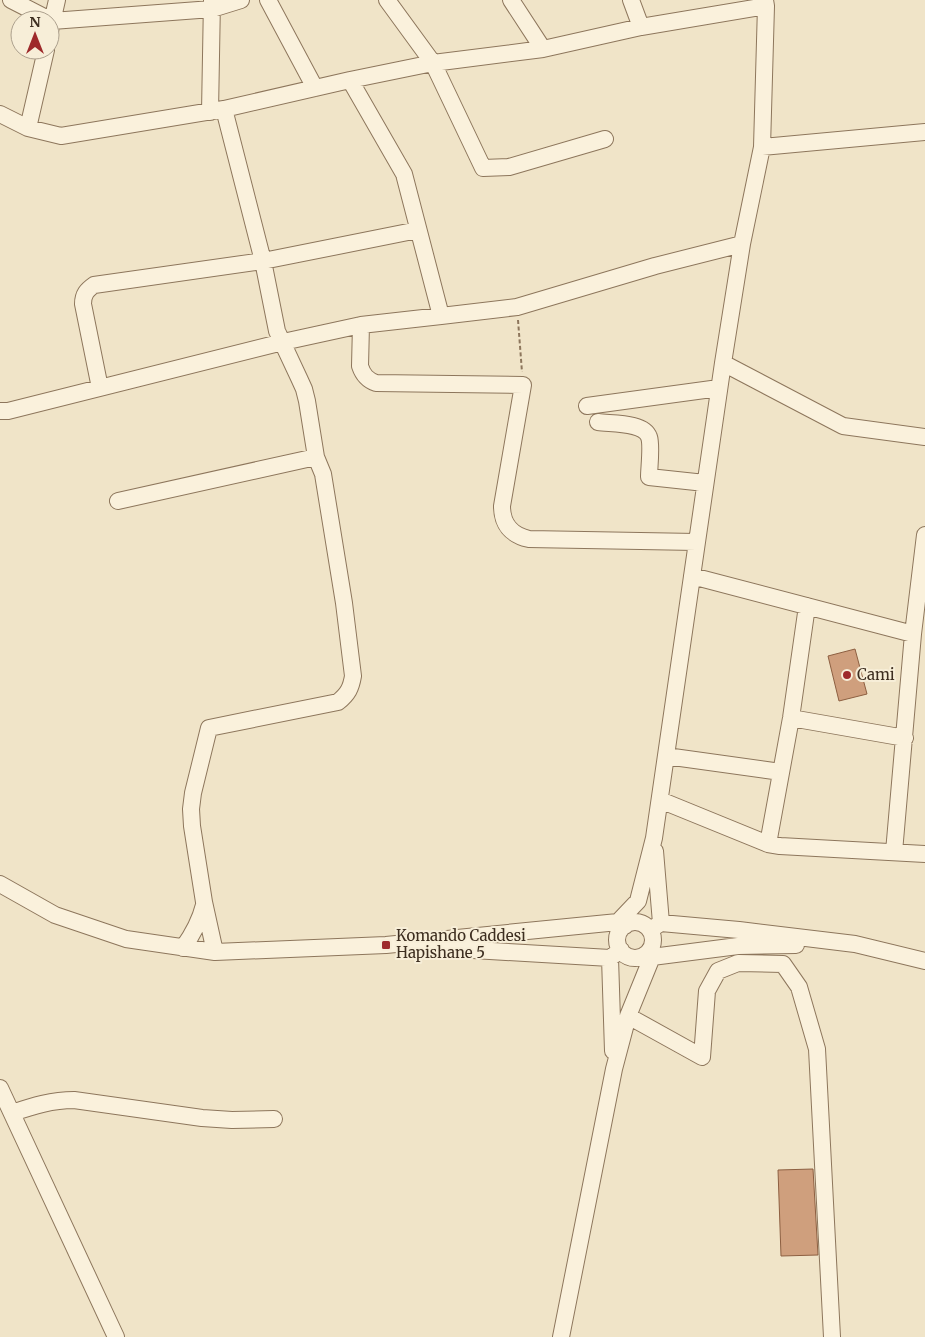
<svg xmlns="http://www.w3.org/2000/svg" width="925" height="1337" font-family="Merriweather,serif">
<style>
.building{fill:#cf9f7d;stroke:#8d5f41}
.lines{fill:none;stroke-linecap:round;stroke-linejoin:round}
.minor-casing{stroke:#8d765c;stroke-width:18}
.path{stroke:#8d765c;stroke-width:2;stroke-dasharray:4 2.5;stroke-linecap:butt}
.minor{stroke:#faf1dc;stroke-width:16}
.poi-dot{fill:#9e2a2b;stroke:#f7eed8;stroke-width:2}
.labels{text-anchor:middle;stroke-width:4;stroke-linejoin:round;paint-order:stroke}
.poi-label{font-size:15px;fill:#3d2e20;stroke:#f7eed8;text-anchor:start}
</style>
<rect width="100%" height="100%" fill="#f0e4c8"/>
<!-- building -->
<path class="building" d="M855 649 867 694 839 701 828 656Z
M813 1169 818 1255 781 1256 778 1170Z"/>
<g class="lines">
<defs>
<path id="minor" d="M11 0 52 21 212 9 241 0
M268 0 315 88
M387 0 433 63 483 168 509 167 605 139
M511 0 543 49
M631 0 641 27
M50 31 57 0
M210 112 212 0
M0 114 28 128 61 136 224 109 350 80 433 63 543 49 641 27 766 6
M28 128 46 50
M762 147 925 132
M441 316 517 307 655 266 742 244
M361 325 360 366C363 375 367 380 376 383L523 385 502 506C502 524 511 535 529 539L696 542
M723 363 843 426 925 437
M100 388 83 304C83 294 87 290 94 285L263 261 418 230
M587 406 719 388
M0 411H8L283 342 361 325 441 316 404 174 350 80
M598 422C612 424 644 422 649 437 652 445 649 468 649 477L705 483
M118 501 316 457
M692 576 913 634
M791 718 905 738
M666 756 781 772
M660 800 768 844 780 846 925 854
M768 844 791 718 807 606
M655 851 661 923
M894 852 913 634 925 535
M0 884 55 915 126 939 215 952 386 945 618 922 625 926
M618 922 638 901 654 838 723 363 742 244 762 147 766 6 765 0
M617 940a18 18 0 1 1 36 0a18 18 0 1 1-36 0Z
M650 930 661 923 739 930 855 944 925 961
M183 948C193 934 200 921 204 905
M440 948 610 958 621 950
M215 952 204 902 192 826 191 809 193 793 209 728 338 702C348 694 351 688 353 676L344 603 323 474 316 457 307 401 304 389 299 378 277 331 263 261 224 109
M652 957 738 946 796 945
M610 958 613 1051
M628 1016 702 1057 707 991 718 971 738 963 783 964 799 987 817 1049 832 1337
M0 1088 116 1337
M12 1113C33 1106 52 1100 74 1100L202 1118 232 1120 274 1119
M561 1337 614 1069 628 1016 652 957"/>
</defs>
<!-- minor casing -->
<use href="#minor" class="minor-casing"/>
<!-- path -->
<path class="path" d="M518 320 522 372"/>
<!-- minor -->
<use href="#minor" class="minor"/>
</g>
<!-- markers -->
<g class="poi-dot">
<circle cx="847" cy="675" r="5"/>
<rect x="381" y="940" width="10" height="10" rx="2.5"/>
</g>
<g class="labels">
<!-- poi labels -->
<g class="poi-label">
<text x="857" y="680">Cami</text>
<text x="396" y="941">Komando Caddesi<tspan x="396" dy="17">Hapishane 5</tspan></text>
</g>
</g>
<!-- north arrow -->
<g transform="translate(35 35)"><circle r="24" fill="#f7eed8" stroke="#ada18e"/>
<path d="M0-4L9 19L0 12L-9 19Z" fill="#9e2a2b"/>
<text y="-8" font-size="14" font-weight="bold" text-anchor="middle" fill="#3d2e20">N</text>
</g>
</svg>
